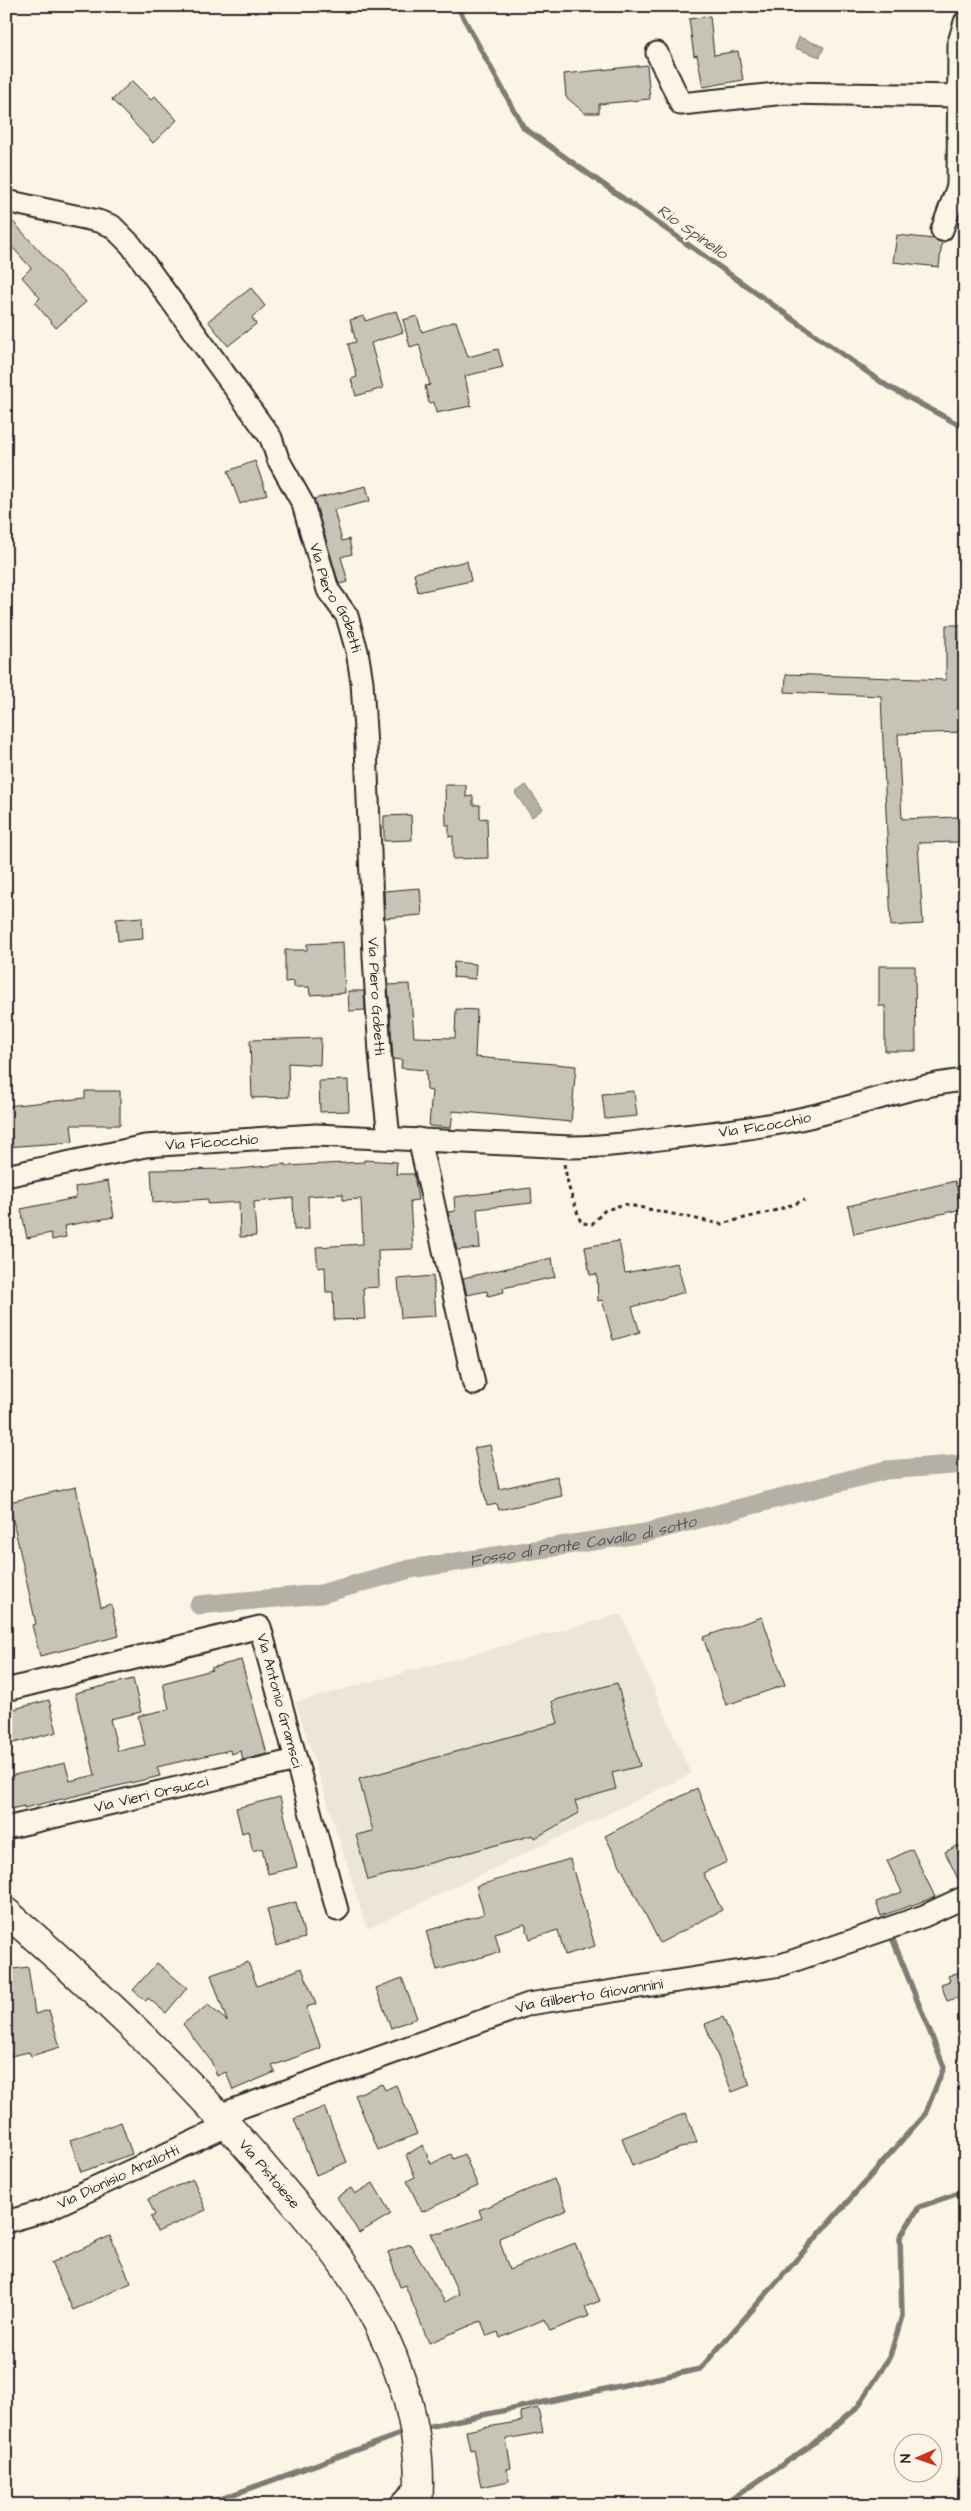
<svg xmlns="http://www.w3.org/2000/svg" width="971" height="2511" font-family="'Architects Daughter',sans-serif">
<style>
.built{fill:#ece6d7}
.water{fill:#b4b0a5;stroke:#7d7b74}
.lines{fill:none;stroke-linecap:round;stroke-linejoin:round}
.stream{stroke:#7d7b74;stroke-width:5.5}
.canal{stroke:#b4b0a5;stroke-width:19}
.building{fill:#c8c3b7;stroke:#2b2b2b}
.minor-casing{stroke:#2b2b2b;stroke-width:25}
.major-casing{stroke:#2b2b2b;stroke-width:31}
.path{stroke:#2b2b2b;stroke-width:3;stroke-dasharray:4 4;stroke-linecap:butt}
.minor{stroke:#fcf5e5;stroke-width:21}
.major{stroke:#fcf5e5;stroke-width:28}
.labels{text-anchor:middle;stroke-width:4;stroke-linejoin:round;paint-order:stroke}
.street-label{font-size:15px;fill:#2b2b2b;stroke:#fcf5e5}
.water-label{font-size:16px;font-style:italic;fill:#545350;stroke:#fcf5e5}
</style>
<rect width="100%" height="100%" fill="#fcf5e5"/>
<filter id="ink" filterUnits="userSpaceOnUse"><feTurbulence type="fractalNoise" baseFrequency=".02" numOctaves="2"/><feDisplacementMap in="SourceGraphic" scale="10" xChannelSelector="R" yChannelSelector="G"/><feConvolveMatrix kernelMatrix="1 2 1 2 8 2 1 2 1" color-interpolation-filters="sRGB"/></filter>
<g filter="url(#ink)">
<!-- built -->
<path class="built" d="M621 1614 691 1774 367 1929 296 1702Z"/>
<!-- water -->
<path class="water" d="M799 37 824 47 820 57 795 48Z
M526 785 543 809 532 817 515 793Z"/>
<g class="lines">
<!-- stream -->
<path class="stream" d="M457 6 524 128 887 386 965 428
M431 2426 700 2369 925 2114 944 2067 891 1935 894 1934
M204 2505 403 2433
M723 2505 814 2443 857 2408 890 2356 902 2316 900 2237 919 2207 965 2191"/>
<!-- canal -->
<path class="canal" id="s1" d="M199 1605 321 1594 410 1569 645 1533 886 1470 965 1464"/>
</g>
<!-- building -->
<path class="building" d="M710 16 714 55 738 51 743 80 703 87 697 55 694 56 689 19Z
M647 65 650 99 599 104V113H585L566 97 564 74Z
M132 81 151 100 155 96 177 120 153 143 112 100Z
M6 214 86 302 56 328 35 303 40 298 22 277 31 268 6 240Z
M897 235 934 239 942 242 939 267 893 262Z
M251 288 265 306 252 317 256 324 228 346 208 321Z
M396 311 403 332 371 343 383 388 356 396 351 379 357 377 348 344 356 342 350 320 364 316 365 321Z
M417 316 422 332 456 321 468 357 498 349 503 367 465 376 471 406 436 413 434 402 429 403 425 386 430 385 419 344 410 347 403 320Z
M255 461 267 494 240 504 228 471Z
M366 486 370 501 334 510 342 541 349 539 352 554 341 557 348 582 339 584 314 499Z
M467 561 471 581 418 592 414 573Z
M946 625H965V732L898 734 902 819 958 817 959 842 918 843 923 924 891 926 881 696 785 692 786 674 946 680Z
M445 785H466V797L473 796V805H480V819L487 818 488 858 453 859V836L449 837V825H446Z
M411 815 412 840 384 841V816Z
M420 888 422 915 385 918 384 891Z
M142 917 143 939 118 941 116 919Z
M343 942 345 993 310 995 309 987H294V981L285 982V950H307V944Z
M454 962 476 964 475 979 453 977Z
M879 966H915L916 1051H885V1006H879Z
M410 984 414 1037 455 1038 456 1009 477 1010 475 1057 576 1066 571 1122 453 1111 451 1128 429 1126 432 1091 427 1090 426 1070 401 1068 402 1060 393 1059 388 985Z
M348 991H364L365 1010 349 1011Z
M321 1038 320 1065 288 1063 289 1097 252 1098 250 1040Z
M348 1080 349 1111 320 1112 319 1081Z
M85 1091H120V1125H71L73 1142 6 1147V1106L85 1098Z
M634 1091 637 1116 605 1119 602 1094Z
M364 1160 397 1162 396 1174H414L418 1200 410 1201 413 1249 378 1250 379 1287 363 1288 365 1319 334 1320 333 1292H326L325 1267 318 1268 316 1247 363 1244 361 1199 343 1200V1194L308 1196 309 1229 294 1230 293 1198 254 1202 256 1236 240 1237 239 1202 208 1204V1199L153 1203 151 1170 238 1169 286 1164V1166L364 1162Z
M108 1181 114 1217 64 1226 66 1237 52 1240 51 1233 27 1238 21 1209 76 1198 75 1187Z
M955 1181 962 1209 854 1234 848 1206Z
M531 1188 532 1203 477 1209 480 1248 457 1250 448 1212 455 1211 454 1197Z
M619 1241 625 1273 677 1263 685 1292 632 1307 640 1332 613 1340 602 1300 598 1301 597 1274 590 1275 585 1247Z
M552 1258 555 1277 503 1288 504 1292 488 1296 487 1291 467 1295 463 1278Z
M433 1276 436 1316 401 1318 398 1279Z
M490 1445 499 1489 557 1476 562 1496 499 1510 497 1504 487 1506 474 1448Z
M76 1487 101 1607 111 1604 119 1636 40 1656 32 1625 36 1624 9 1502Z
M762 1617 785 1685 726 1705 703 1637Z
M241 1660 267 1754 243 1760 241 1751 231 1754 230 1750 157 1767 160 1776 24 1808V1806L6 1810V1777L65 1763 70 1781 95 1775 75 1693 133 1679 141 1712 110 1719 118 1751 145 1745 138 1716 169 1709 163 1683 212 1670 211 1668Z
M617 1683 640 1766 612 1773 616 1789 575 1801 579 1813 535 1838 533 1835 368 1880 356 1835 373 1831 359 1779 558 1723 552 1701Z
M49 1700 57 1732 6 1745V1711Z
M697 1788 727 1862 703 1873 722 1910 660 1943 605 1836Z
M280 1797 297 1867 268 1874 262 1848 253 1851 248 1831 242 1833 236 1808Z
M959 1845 965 1858V1885H961L945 1852Z
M912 1849 935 1897 881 1916 876 1902 902 1892 887 1861Z
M570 1859 595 1946 565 1955 558 1930 530 1939 525 1924 495 1933 500 1952 437 1970 426 1931 484 1914 476 1886Z
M296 1902 305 1938 276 1946 267 1909Z
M248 1962 257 1986 302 1968 316 2004 306 2007 321 2048 272 2066 275 2072 233 2090 226 2072 217 2076 211 2061 183 2024 208 2005 227 2021 211 1975Z
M157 1963 187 1988 166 2013 148 1998 146 2001 133 1990Z
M28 1967 35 2014 49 2010 60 2047 31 2056 29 2052 6 2057V1970Z
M965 1970V2015H964L957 1998 947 2001 941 1984 950 1981 948 1976Z
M402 1978 417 2018 391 2028 376 1988Z
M723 2017 750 2085 732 2092 705 2024Z
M382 2084 385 2090 396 2085 417 2134 378 2150 355 2095Z
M324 2107 347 2162 316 2175 294 2119Z
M686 2113 697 2142 632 2166 622 2138Z
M121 2122 132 2154 81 2172 70 2140Z
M423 2145 431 2164 451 2154 453 2159 464 2154 478 2186 422 2212 407 2181 415 2177 406 2155Z
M193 2179 206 2210 157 2232 151 2217 155 2215 148 2199Z
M554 2179 567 2210 499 2238 509 2270 575 2243 600 2301 585 2307 589 2316 550 2331 545 2319 500 2338 498 2332 487 2336 481 2321 429 2343 405 2285 400 2287 388 2252 410 2244 445 2302 459 2294 431 2233H441L482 2218 479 2210Z
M373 2183 391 2214 359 2233 337 2197 351 2188 355 2194Z
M110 2236 131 2283 73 2310 51 2263Z
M538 2408 543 2432 506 2439 511 2468 507 2469 509 2481 481 2487 474 2449 470 2450 466 2431 522 2421 520 2412Z"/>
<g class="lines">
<defs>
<g id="minor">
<path d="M965 22 959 42 958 186 965 188"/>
<path d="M657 53 681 104 785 93 959 96"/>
<path id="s2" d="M6 201 98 221 112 226 131 245 271 438 278 459 303 504 328 590 347 616 357 651 362 682 366 747 374 957 380 1053 389 1138"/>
<path d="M942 230 958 186"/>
<path d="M419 1139 474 1384"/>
<path id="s3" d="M6 1176 145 1146 316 1135 571 1147C606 1147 640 1142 674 1137 720 1132 767 1127 813 1116 864 1104 912 1085 965 1080"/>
<path id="s4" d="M6 1690 260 1627 337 1910"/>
<path id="s5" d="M6 1828 296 1760"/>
<path id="s6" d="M219 2115 529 2004 781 1965 924 1916 965 1897"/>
<path id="s7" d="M6 2222 44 2211 229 2125"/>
<path d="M400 2505 420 2484"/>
</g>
<g id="major">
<path id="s8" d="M6 1912C100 1993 190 2078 269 2173 294 2203 321 2232 343 2264 391 2335 425 2419 418 2505"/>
</g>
</defs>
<!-- minor casing -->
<use href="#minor" class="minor-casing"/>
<!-- major casing -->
<use href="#major" class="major-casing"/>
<!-- path -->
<path class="path" d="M564 1164 569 1188 581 1223 592 1224 604 1211 624 1204 721 1224 777 1210 805 1200"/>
<!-- minor -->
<use href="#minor" class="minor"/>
<!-- major -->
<use href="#major" class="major"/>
</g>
</g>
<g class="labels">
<!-- street labels -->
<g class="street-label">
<text dy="5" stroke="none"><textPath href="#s2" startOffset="548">Via Piero Gobetti</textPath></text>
<text dy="5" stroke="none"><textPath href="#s2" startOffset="952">Via Piero Gobetti</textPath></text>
<text dy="5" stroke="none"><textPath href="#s3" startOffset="764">Via Ficocchio</textPath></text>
<text dy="5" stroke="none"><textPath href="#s3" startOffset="209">Via Ficocchio</textPath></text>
<text dy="5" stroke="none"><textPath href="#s4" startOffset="338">Via Antonio Gramsci</textPath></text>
<text dy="5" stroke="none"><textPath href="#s5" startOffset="149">Via Vieri Orsucci</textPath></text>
<text dy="5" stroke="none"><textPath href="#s6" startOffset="390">Via Gilberto Giovannini</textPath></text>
<text dy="5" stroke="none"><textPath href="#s8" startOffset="372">Via Pistoiese</textPath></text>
<text dy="5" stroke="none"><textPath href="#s7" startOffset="121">Via Dionisio Anzilotti</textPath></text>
</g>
<!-- water labels -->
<g class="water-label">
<text transform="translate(693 231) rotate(35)" y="6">Rio Spinello</text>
<text dy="6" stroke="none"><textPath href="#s1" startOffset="390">Fosso di Ponte Cavallo di sotto</textPath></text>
</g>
</g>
<!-- margin -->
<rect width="971" height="2511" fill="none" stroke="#fcf5e5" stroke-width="25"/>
<rect x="12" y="12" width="946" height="2486" fill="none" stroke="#2b2b2b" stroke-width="2" filter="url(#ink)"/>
<!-- north arrow -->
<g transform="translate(918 2458) rotate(268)"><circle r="24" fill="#fcf5e5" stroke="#a8a49b"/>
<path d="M0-4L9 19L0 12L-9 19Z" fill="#c8321e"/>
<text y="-8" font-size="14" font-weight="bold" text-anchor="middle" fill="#2b2b2b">N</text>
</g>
</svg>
